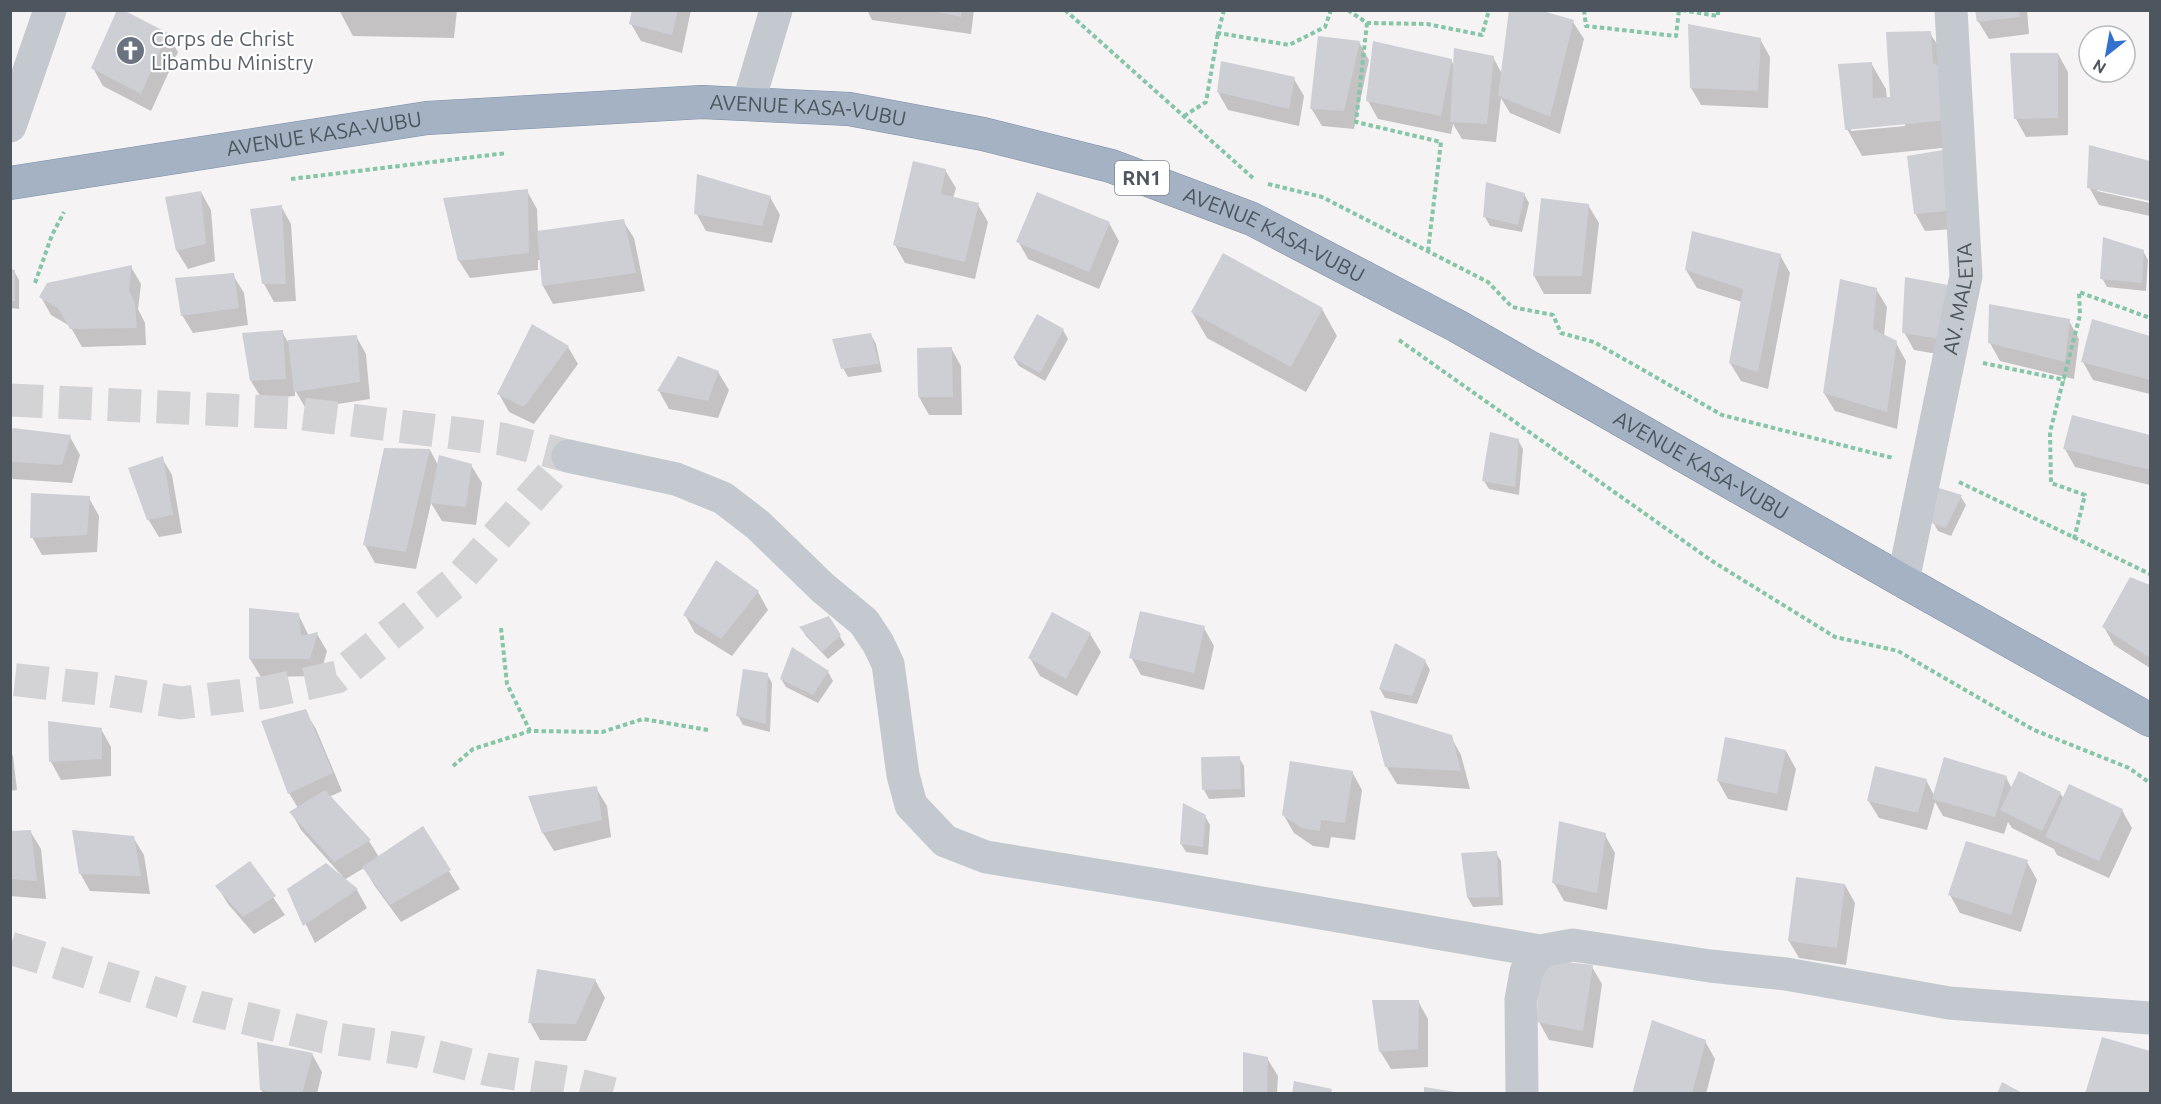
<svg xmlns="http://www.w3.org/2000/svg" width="2161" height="1104" font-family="Ubuntu,sans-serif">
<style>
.shadow{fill:#0003;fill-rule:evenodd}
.building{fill:#cdcfd4}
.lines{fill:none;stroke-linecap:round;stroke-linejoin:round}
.minor-tunnel{stroke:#d3d3d5;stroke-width:33;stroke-dasharray:33 16;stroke-linecap:butt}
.trunk-casing{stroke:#7d8fa6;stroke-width:34}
.path{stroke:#85c5a8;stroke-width:4;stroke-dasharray:4.5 3;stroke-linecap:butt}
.minor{stroke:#c3c9cf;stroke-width:33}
.trunk{stroke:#a4b2c4;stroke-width:33}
.labels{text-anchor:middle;stroke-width:4.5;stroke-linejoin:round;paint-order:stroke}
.shield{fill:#fff;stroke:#82888e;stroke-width:1.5}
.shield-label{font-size:20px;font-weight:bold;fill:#4d555e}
.worship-label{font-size:21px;fill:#5b616d;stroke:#fff;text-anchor:start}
.street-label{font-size:21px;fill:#4d555e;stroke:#fff}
</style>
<rect width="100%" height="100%" fill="#f5f3f3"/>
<!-- shadow -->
<path class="shadow" d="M339 10H457L454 38 353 36Z
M634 10H691L682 53 641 41 631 24Z
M867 10H974L971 34 872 20Z
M1977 10H2027L2029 34 1989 39 1978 21Z
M1573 22 1584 39 1560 134 1510 113 1501 98 1496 142 1462 139 1453 124 1451 134 1378 119 1368 101 1451 60 1454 66 1493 57 1502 74Z
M1930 33 1946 59 1962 146 1862 156 1847 129 1871 63 1886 89 1887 99H1892ZM1905 123V126L1851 131V128Z
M167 34 178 52 151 111 103 86 93 68Z
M1760 39 1770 57 1768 108 1701 105 1691 88Z
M1359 42 1369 60 1354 129 1322 126 1311 108Z
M2058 54 2068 72V135L2026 137 2016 119 2012 55Z
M1294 79 1304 96 1299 126 1228 110 1218 92Z
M2090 147 2150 162V199L2097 188V191L2150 203V216L2099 205 2089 187Z
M1908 158 1966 228 1925 231 1915 213Z
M945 170 956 188 953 198 978 205 988 222 975 279 905 263 895 245Z
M527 191 537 209 538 233 623 221 634 238 645 291 553 304 543 286 541 260H538V270L470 278 459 261Z
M201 192 211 210 215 261 188 269 177 251 167 198Z
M1524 194 1529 203 1522 232 1490 226 1485 217Z
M770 197 780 215 772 243 706 231 696 213Z
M1542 200 1588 205 1599 223 1591 294H1544L1534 276Z
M281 206 291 224 296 301 274 302 264 284Z
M1109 223 1119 241 1099 289 1028 259 1018 241Z
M2143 251 2148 260 2146 291 2107 287 2102 278Z
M1224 255 1322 309 1337 336 1306 392 1207 338 1192 312Z
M1780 255 1790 273 1768 389 1741 381 1730 363 1742 302 1697 288 1686 270Z
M131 267 141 284 138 309 145 323 146 345 82 347 70 326 51 315 41 297Z
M10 271H14L19 280V309L10 308Z
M233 275 244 293 248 325 193 333 182 315Z
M1906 278 1955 357 1914 350 1904 332Z
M1876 289 1887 307 1884 336 1896 343 1906 361 1897 429 1835 411 1824 393Z
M2069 321 2079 339 2074 379 2000 361 1990 343Z
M2093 321 2150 338V394L2093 380 2083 362Z
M1063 330 1068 339 1045 381 1019 366 1014 358Z
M282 332 288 342 356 336 366 354 370 399 306 409 295 390V396L262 399 251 381Z
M871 335 876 344 882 372 848 377 843 368Z
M568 347 578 364 534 424 509 412 499 394Z
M951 348 961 366 962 415H929L919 397V349Z
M718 372 729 390 718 418 669 409 659 391Z
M2073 416 2150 437V485L2075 467 2065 449Z
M70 437 80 455 72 483 13 479 10 474V439Z
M1518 440 1523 449 1519 495 1489 489 1484 481Z
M430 450 438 465H471L482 483 476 525 442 521 431 503 416 569 375 563 365 545Z
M162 458 172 475 182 533 159 537 148 519Z
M1931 487 1961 497 1966 505 1951 536 1938 531 1933 522Z
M89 498 99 516 97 552 42 555 32 537Z
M2130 579 2150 587V668L2114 645 2104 627Z
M758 592 768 610 732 656 695 633 685 615Z
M250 610 298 614 309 636 317 634 327 651 320 676 261 677 250 659Z
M829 618 845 645 828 659 806 636 801 628Z
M1204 628 1214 646 1204 690 1141 675 1131 657Z
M1090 634 1101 652 1077 696 1040 676 1030 658Z
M1425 661 1430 670 1417 704 1385 698 1380 689Z
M828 672 833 681 818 703 786 687 781 679Z
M767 674 772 683 770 732 743 725 738 716Z
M305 711 316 729 342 791 329 797 369 841 379 857 422 828 460 889 401 922 374 885 364 868 344 880 357 890 367 908 315 943 289 890 342 876 301 830 291 812 298 808 289 793Z
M101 729 111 747V776L61 780 51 762Z
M1451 737 1461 755 1470 789 1397 784 1386 766Z
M10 751 13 756 17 790 10 791Z
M1786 751 1796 769 1787 811 1728 799 1718 781Z
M1239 758 1244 766 1245 797 1209 799 1204 790 1203 759Z
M1352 772 1362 790 1355 840 1331 837 1329 848 1313 846 1294 833 1283 814Z
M2006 777 2012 789 2060 793 2064 799 2122 810 2132 828 2109 878 2057 855 2054 849 2012 828 2008 822 2004 834 1943 816 1935 802 1927 830 1879 818 1868 800 1926 780 1934 795Z
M596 788 607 806 611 837 554 851 543 833 530 797Z
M1205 816 1210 825 1208 855 1186 852 1181 844Z
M30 831 41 849 46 899 10 896V833Z
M1605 835 1615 853 1607 910 1564 901 1554 883Z
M133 837 144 855 150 894 90 891 80 873Z
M1496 853 1501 861 1503 905 1473 907 1468 898Z
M2027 862 2037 880 2021 932 1960 913 1950 895Z
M250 863 285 915 254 934 228 904 217 886Z
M1845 885 1855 903 1846 965 1799 958 1789 941Z
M1592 967 1602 984 1593 1048 1549 1040 1539 1022Z
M595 980 605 998 586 1041 540 1040 530 1022Z
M1418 1001 1428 1019V1067L1391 1069 1380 1051Z
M2103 1039 2150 1053V1094H2087Z
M1705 1041 1715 1059 1706 1094H1634Z
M312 1054 322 1072 317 1094H263L261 1089Z
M1267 1058 1278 1076 1277 1094H1244Z"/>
<!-- building -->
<path class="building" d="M117 10H123L168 33 141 94 91 68Z
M632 10H678L672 35 629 24Z
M928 10H962L961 17Z
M1509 10H1539L1574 20 1550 117 1498 96Z
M1975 10H2019L2020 17 1977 22Z
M1688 24 1761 38 1758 91 1690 88Z
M1931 31 1933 63 1947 70 1948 120 1845 130 1838 64 1872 62 1873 98 1890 97 1886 32Z
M1318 36 1360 41 1344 111 1310 109Z
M1373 41 1452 59 1441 116 1366 101Z
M1454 48 1494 56 1487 124 1450 122Z
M2010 53H2058V118L2014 119Z
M1221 61 1295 77 1289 109 1217 92Z
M2089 145 2150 161V201L2087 188Z
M1955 148 1957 210 1914 214 1907 156Z
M913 161 946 169 941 194 979 203 965 262 893 245Z
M697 174 771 196 762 226 694 214Z
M1486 182 1525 193 1518 225 1483 217Z
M528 189 529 253 458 261 443 198Z
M201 191 206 244 176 251 165 197Z
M1037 192 1110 222 1089 272 1016 242Z
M1541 198 1589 204 1582 276H1533Z
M282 205 286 284H262L250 209Z
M624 219 636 273 542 286 537 231Z
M1692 231 1781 254 1758 372 1729 363 1743 289 1685 270Z
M2103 237 2144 250 2142 283 2100 279Z
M1223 253 1323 308 1291 367 1191 312Z
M132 265 129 290 135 303 137 328 70 329 58 308 39 297 47 283Z
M10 269 15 270V301H10Z
M234 273 239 308 181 316 175 278Z
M1905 277 1953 286 1946 340 1902 333Z
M1840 279 1877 288 1873 329 1897 341 1887 412 1823 393Z
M1989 304 2070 319 2065 362 1988 343Z
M1037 314 1064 329 1040 373 1013 358Z
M2092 319 2150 336V380L2081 362Z
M532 324 569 346 524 407 497 394Z
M283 330 286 379 250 381 242 333Z
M871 333 879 364 841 369 832 339Z
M357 335 360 382 294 392 288 340Z
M952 347 953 397H918L917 348Z
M678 356 719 371 708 401 657 391Z
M2072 415 2150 435V470L2063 449Z
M13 428 71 435 62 465 10 462V435Z
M1490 432 1519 439 1515 487 1482 481Z
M384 448 430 449 406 552 363 545Z
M439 455 472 464 466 507 430 503Z
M163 456 173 515 147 520 128 468Z
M1929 485 1962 495 1946 528 1931 523Z
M31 493 90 496 87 535 30 538Z
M716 560 759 591 721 639 683 615Z
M2130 577 2150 585V658L2102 627Z
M249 608 299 613 301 636 318 632 310 659H249Z
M1140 611 1205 626 1194 673 1129 658Z
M1052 612 1091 633 1066 679 1028 658Z
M829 616 841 635 822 652 799 627Z
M1395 643 1426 660 1412 696 1379 689Z
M792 647 829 671 813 695 780 679Z
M743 669 768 673 766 724 736 716Z
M306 709 333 773 288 794 261 721Z
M1370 710 1452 735 1461 771 1385 767Z
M48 721 102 728V759L49 762Z
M1725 737 1786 750 1777 794 1717 781Z
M1240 756 1241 789 1202 790 1201 757Z
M1944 757 2007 776 1995 817 1932 799Z
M1290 761 1353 771 1345 823 1321 820 1320 831 1302 828 1282 815Z
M1875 766 1927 779 1918 813 1867 801Z
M2019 771 2061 792 2042 831 2000 810Z
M2069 784 2123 809 2099 861 2045 837Z
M597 786 602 820 542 833 528 796Z
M325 790 371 840 334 862 289 812Z
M1183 803 1206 815 1203 847 1180 844Z
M1559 821 1606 833 1597 893 1552 883Z
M423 826 451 870 390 905 362 867Z
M31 830 37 881 10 879V831Z
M72 830 134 836 141 876 79 874Z
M1966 841 2028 860 2011 915 1948 895Z
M1497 851 1499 897 1467 898 1461 853Z
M250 861 276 896 243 917 215 886Z
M326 863 358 889 303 926 287 889Z
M1796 877 1845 884 1837 948 1788 941Z
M1540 959 1593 965 1583 1031 1537 1022Z
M537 969 596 979 576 1024 528 1023Z
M1372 1000H1419L1418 1049 1379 1052Z
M1652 1020 1706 1040 1692 1094H1632Z
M2102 1037 2150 1051V1084L2148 1094H2085Z
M257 1042 313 1053 302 1094H276L260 1090Z
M1243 1052 1268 1057 1267 1094H1243Z
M1294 1081 1332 1089 1331 1094H1292Z
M2002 1082 2024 1094H1997Z
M1424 1087 1456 1092V1094H1424Z"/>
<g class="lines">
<!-- minor-tunnel -->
<path class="minor-tunnel" d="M10 400 295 413 502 439 568 456 459 579 337 677 268 692 181 703 99 689 10 679
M10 948 199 1007 324 1037 415 1051 490 1070 566 1082 615 1094"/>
<defs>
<g id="trunk">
<path id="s2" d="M10 183 427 118 702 102 849 109 983 134 1111 166 1252 219 1457 326 1903 581 2150 720"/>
</g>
</defs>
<!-- trunk casing -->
<use href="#trunk" class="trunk-casing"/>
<!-- path -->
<path class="path" d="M1065 10 1253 178
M1224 10 1218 33 1289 45 1325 27 1331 10
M1348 10 1367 23 1427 24 1482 35 1489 10
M1584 10 1586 26 1676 36 1679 10
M1682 10 1718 16V10
M1367 23 1356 122 1441 142 1428 251
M1184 116 1206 102 1218 33
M291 179 507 153
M1268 184 1322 197 1488 282 1512 307 1553 315 1561 333 1594 342 1722 415 1893 458
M35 283 52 235 64 212
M1399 340 1712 561 1835 637 1898 651 2034 730 2129 768 2150 783
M1983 363 2065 380
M1959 482 2150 574
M2074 539 2085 495 2051 483 2050 432 2080 315 2079 292 2150 318
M501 628 507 684 530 731
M453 766 473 749 530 731 602 732 643 719 708 730"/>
<!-- minor -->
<g class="minor">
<path d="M748 104 776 10"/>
<path d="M10 126 50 10"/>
<path d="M568 456 676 479 723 498 758 525 823 588 864 622 878 643 888 664 903 775 911 805 945 841 986 857 1170 887 1540 951 1573 945 1710 966 1786 974 1949 1003 2150 1018"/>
<path id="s1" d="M1903 581 1966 276 1951 10"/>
<path d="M1522 1094 1521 1000 1526 972 1540 951"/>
</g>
<!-- trunk -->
<use href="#trunk" class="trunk"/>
</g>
<!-- icons -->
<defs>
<symbol id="church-disc" viewBox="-11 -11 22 22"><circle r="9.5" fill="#6b7280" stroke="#fff"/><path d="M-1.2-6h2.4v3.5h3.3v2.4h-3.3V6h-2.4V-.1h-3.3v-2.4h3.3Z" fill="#fff"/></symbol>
</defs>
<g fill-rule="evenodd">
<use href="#church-disc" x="114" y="34" width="33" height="33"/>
</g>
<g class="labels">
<!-- shield labels -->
<rect class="shield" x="1115" y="161" width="54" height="34" rx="4.5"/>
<g class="shield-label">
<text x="1142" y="185">RN1</text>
</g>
<!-- worship labels -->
<g class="worship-label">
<text x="151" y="46">Corps de Christ<tspan x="151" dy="24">Libambu Ministry</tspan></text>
</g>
<!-- street labels -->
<g class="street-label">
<text dy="7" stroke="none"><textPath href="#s2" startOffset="804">AVENUE KASA-VUBU</textPath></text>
<text dy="7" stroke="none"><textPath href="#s2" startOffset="318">AVENUE KASA-VUBU</textPath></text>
<text dy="7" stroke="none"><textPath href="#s2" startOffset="1290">AVENUE KASA-VUBU</textPath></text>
<text dy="7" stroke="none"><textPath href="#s1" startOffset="288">AV. MALETA</textPath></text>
<text dy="7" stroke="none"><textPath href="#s2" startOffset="1776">AVENUE KASA-VUBU</textPath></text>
</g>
</g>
<!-- border -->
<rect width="2161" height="1104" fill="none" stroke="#4d555e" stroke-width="24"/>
<!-- north arrow -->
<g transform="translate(2107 54) rotate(211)"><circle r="28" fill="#ffffff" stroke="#b8bbbf" stroke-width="1.5"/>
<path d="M0-4.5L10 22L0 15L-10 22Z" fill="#3371ce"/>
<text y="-9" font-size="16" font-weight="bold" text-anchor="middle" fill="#4d555e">N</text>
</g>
</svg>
